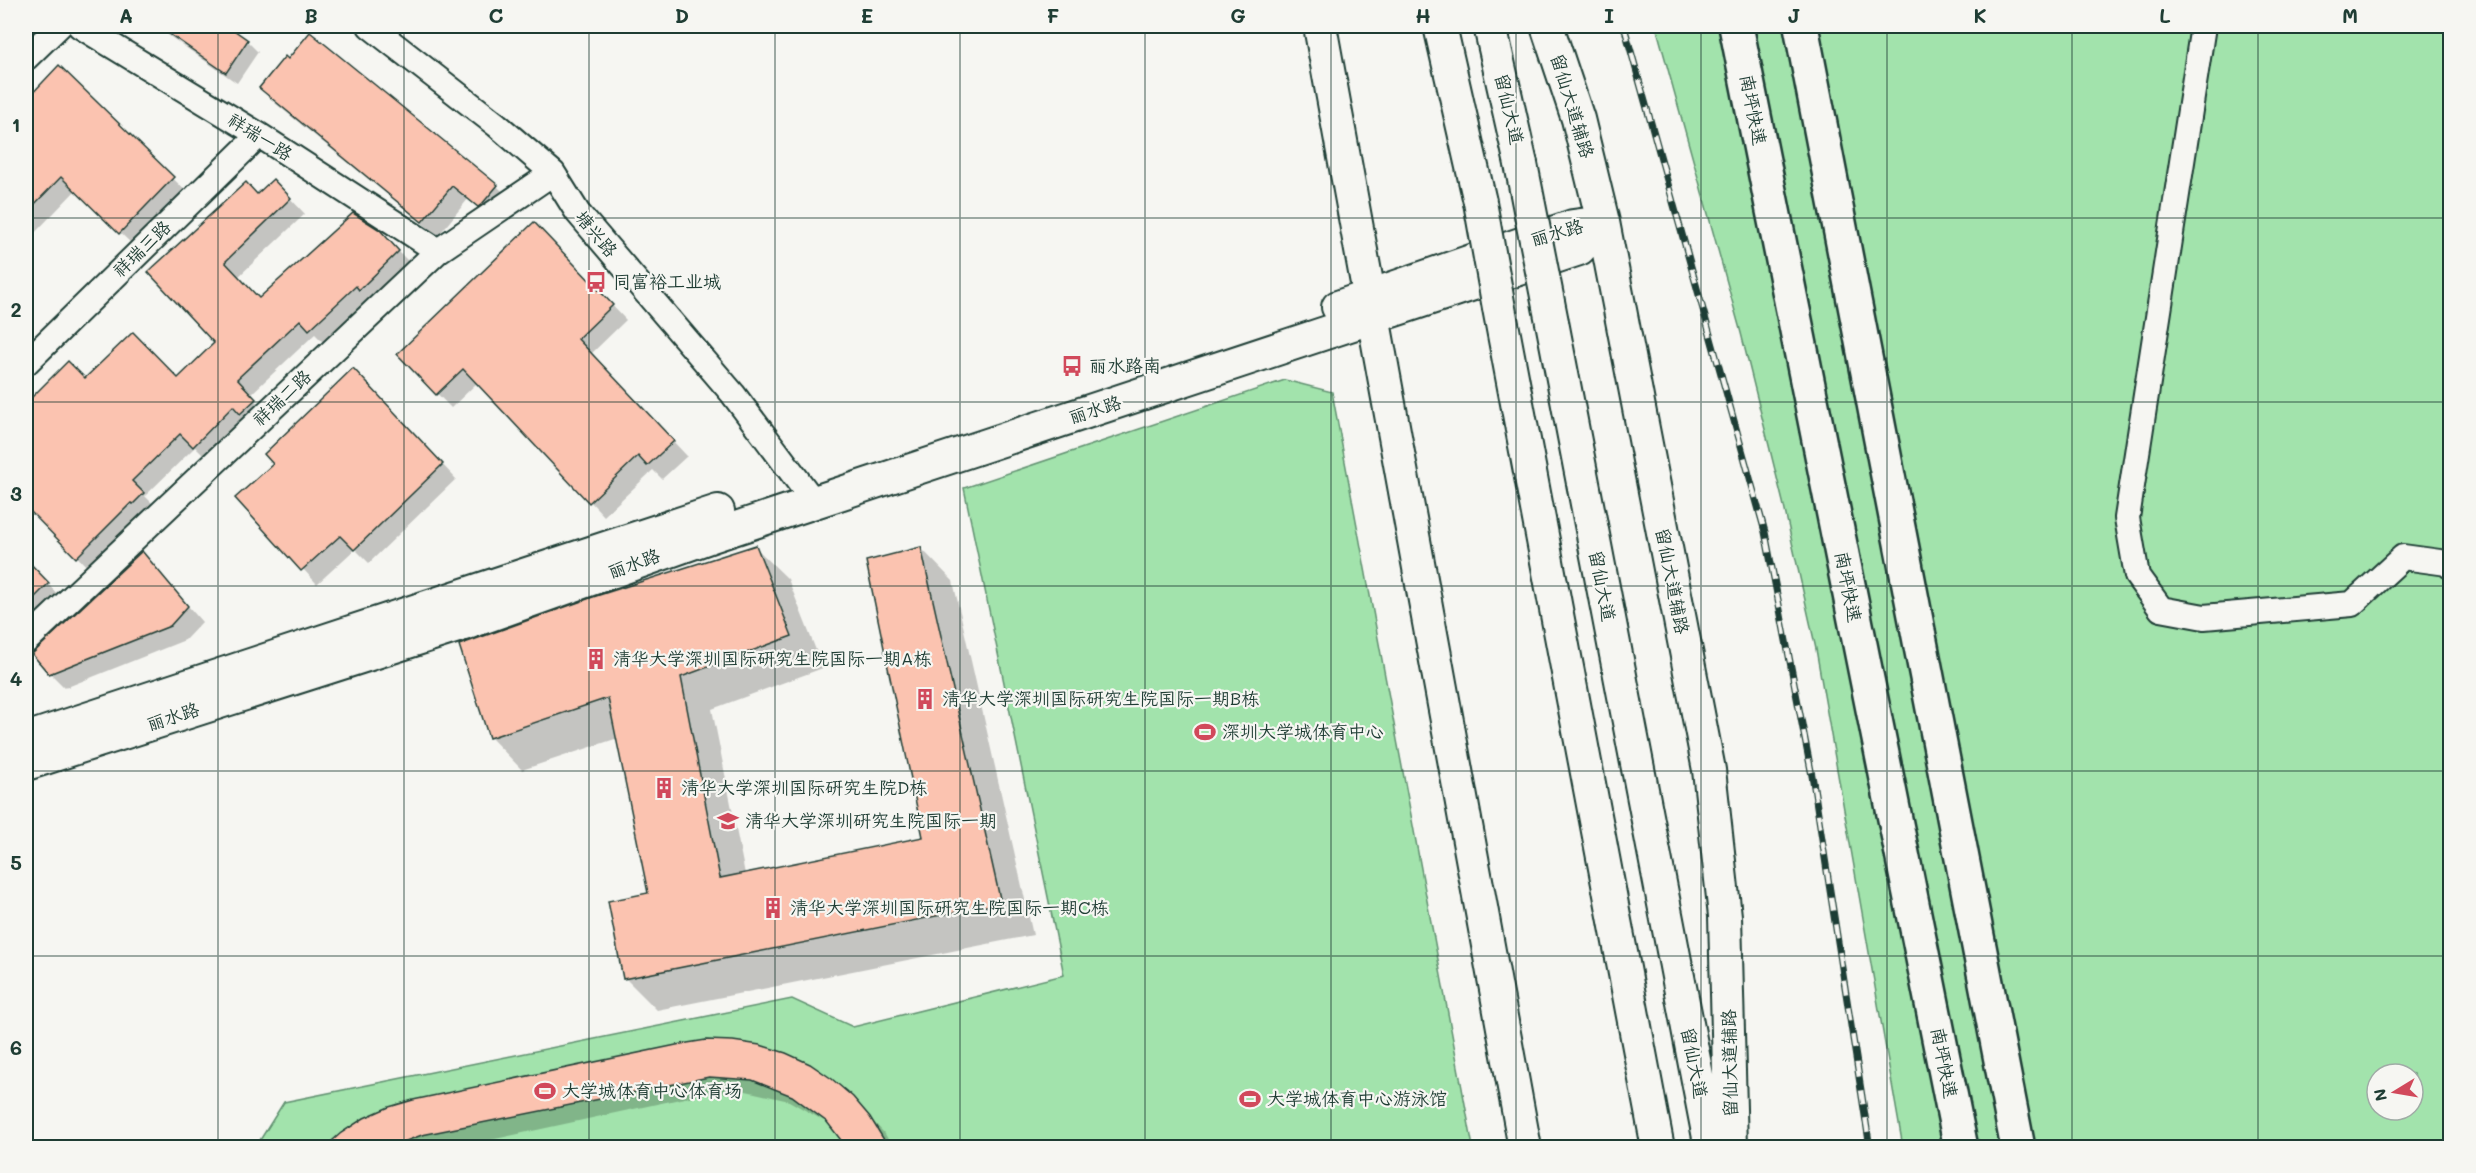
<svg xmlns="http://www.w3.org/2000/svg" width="2476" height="1173" font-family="Mali,'LXGW WenKai TC',sans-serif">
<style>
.green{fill:#a2e3ac;stroke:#609070;stroke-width:1.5;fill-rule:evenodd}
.shadow{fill:#0003}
.building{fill:#fbc3b0;stroke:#1f3d34;stroke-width:1.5}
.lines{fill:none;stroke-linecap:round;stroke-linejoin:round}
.minor-casing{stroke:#1f3d34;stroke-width:28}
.major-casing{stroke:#1f3d34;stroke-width:36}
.highway-casing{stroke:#1f3d34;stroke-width:38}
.minor{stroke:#f6f6f2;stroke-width:24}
.major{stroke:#f6f6f2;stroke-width:32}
.highway{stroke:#f6f6f2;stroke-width:33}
.rail-casing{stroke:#1f3d34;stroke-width:7}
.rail{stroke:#f6f6f2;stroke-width:4.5;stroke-dasharray:14;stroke-linecap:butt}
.major-bridge-casing{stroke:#1f3d34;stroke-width:36;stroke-linecap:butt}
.major-bridge{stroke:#f6f6f2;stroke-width:32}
.grid{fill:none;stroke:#1f3d34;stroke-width:1.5;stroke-opacity:0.55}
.labels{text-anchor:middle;stroke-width:4.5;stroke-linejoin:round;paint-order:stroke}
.street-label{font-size:18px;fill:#1f3d34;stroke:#f6f6f2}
.poi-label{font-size:18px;fill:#1f3d34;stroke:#f6f6f2;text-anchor:start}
.neatline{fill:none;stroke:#1f3d34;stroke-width:2}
.grid-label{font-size:20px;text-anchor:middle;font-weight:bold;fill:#1f3d34}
</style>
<rect width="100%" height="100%" fill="#f6f6f2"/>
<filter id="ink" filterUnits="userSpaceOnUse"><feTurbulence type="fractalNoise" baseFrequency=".0167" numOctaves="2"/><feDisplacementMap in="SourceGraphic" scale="12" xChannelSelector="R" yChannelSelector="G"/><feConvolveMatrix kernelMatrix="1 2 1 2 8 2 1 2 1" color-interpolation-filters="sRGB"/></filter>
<g filter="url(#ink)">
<!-- green -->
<path class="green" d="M1656 26H2450V1147H1903L1816 649 1783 502 1741 333ZM2377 1074H2413V1110H2377Z
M1285 380 1332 392 1473 1147 255 1148 284 1102 792 999 853 1027 1064 975 964 488Z"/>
<!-- shadow -->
<path class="shadow" d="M155 26H225L247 41 258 52 237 83Z
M59 68 187 192 135 247 76 190 26 242V102Z
M261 88 497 186 511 200 494 220 468 199 438 236 275 103Z
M257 196H288L305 214 238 277 259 300 379 232 413 266 325 344 315 334 250 395 269 415 208 460 195 447 145 496 158 509 91 571 26 504V406L68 363 86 380H179L216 343 150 272Z
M549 239 626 320 591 354 687 456 662 479 653 470 604 516 478 382 451 408 399 354Z
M367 384 456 479 369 563 355 549 317 584 237 498Z
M755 547 788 579 823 668 712 709 745 874 924 838 921 548 953 581 1033 935 657 1010 625 978 649 894 618 738 522 770 490 737Z
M142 553 202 622 185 640 65 688 50 673Z
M26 561 62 599 26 628Z
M681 1045 851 1098 885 1134 893 1148H847L842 1138 826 1122 789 1101 746 1091 703 1094 454 1148H326Z"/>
<!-- building -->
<path class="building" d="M158 26H228L248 40 226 73Z
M310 32 498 185 482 204 478 207 452 186 422 222 259 88 285 56 288 59Z
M59 65 174 177 119 234 61 177 26 213V100Z
M273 179 291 198 225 262 259 298 353 213 380 230 399 251 359 290 356 286 309 330 300 320 237 379 256 399 240 414 233 406 193 447 180 434 132 481 144 493 133 504 131 503 76 558 26 507V403L68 361 85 378 133 332 178 378 214 343 148 272 246 182 257 194Z
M534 222 613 305 578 339 674 441 647 466 638 456 589 503 463 369 436 395 397 354Z
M353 368 443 464 354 550 340 536 301 571 235 498 273 464 264 454Z
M756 545 792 636 681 677 720 878 923 837 866 561 921 547 1001 903 623 979 608 901 648 893 608 698 489 738 459 645 593 597Z
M142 551 188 606 170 626 49 674 32 654Z
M26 559 49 583 26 606Z
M706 1040 733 1041 760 1045 786 1053 810 1064 832 1079 853 1097 870 1117 889 1148H847L827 1122 792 1096 752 1080 709 1077 422 1135 387 1148H324L341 1133 364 1118 389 1107 413 1100 681 1044Z"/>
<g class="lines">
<defs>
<path id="minor" d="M80 26 259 135 438 251
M370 26 497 125 553 173 578 213 733 394 814 502
M2203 26 2127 518 2137 576 2161 609 2204 617 2352 604 2403 557 2447 563 2450 566
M26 58 59 26
M26 363 259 135
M26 641 438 251 553 173"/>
<path id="major" d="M1320 26 1525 1148
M1440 26 1480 202
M1490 26 1521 164
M1547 26 1578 119 1603 222 1709 770 1725 916 1731 1148
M1338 307 1573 226 1603 222
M1499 308 1658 1148
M1552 322 1711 1148
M26 739 718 511
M26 764 470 622 712 536 1579 249 1603 222"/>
<path id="highway" d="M1736 26 1961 1148
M1801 26 2018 1148"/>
</defs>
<!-- minor casing -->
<use href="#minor" class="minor-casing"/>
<!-- major casing -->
<use href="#major" class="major-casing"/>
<!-- highway casing -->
<use href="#highway" class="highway-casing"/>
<!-- minor -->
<use href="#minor" class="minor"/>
<!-- major -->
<use href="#major" class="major"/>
<!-- highway -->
<use href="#highway" class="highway"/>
<defs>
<path id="rail" d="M1624 26 1765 532 1813 781 1870 1148"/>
</defs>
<!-- rail casing -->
<use href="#rail" class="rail-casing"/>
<!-- rail -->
<use href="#rail" class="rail"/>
<defs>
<path id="major-bridge" d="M1521 164 1552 322
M1480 202 1499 308"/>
</defs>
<!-- major-bridge casing -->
<use href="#major-bridge" class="major-bridge-casing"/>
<!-- major-bridge -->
<use href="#major-bridge" class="major-bridge"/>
</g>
</g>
<!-- grid -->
<path class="grid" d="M218 26V1148M404 26V1148M589 26V1148M775 26V1148M960 26V1148M1145 26V1148M1331 26V1148M1516 26V1148M1701 26V1148M1887 26V1148M2072 26V1148M2258 26V1148M26 218H2450M26 402H2450M26 586H2450M26 771H2450M26 956H2450"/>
<!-- icons -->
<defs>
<symbol id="bus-bare" viewBox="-9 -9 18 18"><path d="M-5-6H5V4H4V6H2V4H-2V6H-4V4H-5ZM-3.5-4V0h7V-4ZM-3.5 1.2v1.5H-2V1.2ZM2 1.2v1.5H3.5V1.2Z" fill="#d1495b" stroke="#f6f6f2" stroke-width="2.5" paint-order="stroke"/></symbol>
<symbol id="building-bare" viewBox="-9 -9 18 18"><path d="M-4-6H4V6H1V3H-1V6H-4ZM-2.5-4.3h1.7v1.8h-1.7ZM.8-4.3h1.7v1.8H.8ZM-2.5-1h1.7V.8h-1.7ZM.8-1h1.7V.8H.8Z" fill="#d1495b" stroke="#f6f6f2" stroke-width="2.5" paint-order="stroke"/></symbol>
<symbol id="stadium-bare" viewBox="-9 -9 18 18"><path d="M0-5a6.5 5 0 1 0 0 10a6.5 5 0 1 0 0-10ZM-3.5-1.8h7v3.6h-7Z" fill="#d1495b" stroke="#f6f6f2" stroke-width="2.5" paint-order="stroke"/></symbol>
<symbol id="school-bare" viewBox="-9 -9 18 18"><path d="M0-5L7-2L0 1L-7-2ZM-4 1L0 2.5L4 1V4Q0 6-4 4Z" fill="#d1495b" stroke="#f6f6f2" stroke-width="2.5" paint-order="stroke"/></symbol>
</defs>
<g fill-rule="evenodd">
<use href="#bus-bare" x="581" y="267" width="30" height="30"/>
<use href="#bus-bare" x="1057" y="351" width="30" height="30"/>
<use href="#building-bare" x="581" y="644" width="30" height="30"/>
<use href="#building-bare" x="910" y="684" width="30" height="30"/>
<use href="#stadium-bare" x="1190" y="717" width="30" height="30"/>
<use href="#building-bare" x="649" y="773" width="30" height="30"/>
<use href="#school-bare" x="713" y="806" width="30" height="30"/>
<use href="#building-bare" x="758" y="893" width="30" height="30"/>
<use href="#stadium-bare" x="530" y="1076" width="30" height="30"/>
<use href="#stadium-bare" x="1235" y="1084" width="30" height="30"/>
</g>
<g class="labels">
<!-- street labels -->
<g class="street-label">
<text transform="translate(1572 106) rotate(73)" y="6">留仙大道辅路</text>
<text transform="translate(1509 109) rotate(77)" y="6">留仙大道</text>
<text transform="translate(1753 110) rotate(79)" y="6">南坪快速</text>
<text transform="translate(260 137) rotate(32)" y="6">祥瑞一路</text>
<text transform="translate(1557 233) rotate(-16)" y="6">丽水路</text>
<text transform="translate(596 234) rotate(50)" y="6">塘兴路</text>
<text transform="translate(142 249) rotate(-44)" y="6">祥瑞三路</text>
<text transform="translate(282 398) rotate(-43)" y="6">祥瑞二路</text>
<text transform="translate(1095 410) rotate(-18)" y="6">丽水路</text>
<text transform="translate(634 564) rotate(-20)" y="6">丽水路</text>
<text transform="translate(1672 581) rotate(79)" y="6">留仙大道辅路</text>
<text transform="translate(1602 586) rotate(79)" y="6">留仙大道</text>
<text transform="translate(1848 587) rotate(79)" y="6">南坪快速</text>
<text transform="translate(173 717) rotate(-18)" y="6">丽水路</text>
<text transform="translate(1694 1063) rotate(79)" y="6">留仙大道</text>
<text transform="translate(1730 1063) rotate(-91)" y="6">留仙大道辅路</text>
<text transform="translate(1944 1063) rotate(79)" y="6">南坪快速</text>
</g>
<!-- poi labels -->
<g class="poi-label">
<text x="613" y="288">同富裕工业城</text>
<text x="1089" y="372">丽水路南</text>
<text x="613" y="665">清华大学深圳国际研究生院国际一期A栋</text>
<text x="942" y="705">清华大学深圳国际研究生院国际一期B栋</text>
<text x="1222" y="738">深圳大学城体育中心</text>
<text x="681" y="794">清华大学深圳国际研究生院D栋</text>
<text x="745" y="827">清华大学深圳研究生院国际一期</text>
<text x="790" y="914">清华大学深圳国际研究生院国际一期C栋</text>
<text x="562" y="1097">大学城体育中心体育场</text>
<text x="1267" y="1105">大学城体育中心游泳馆</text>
</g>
</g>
<!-- margin -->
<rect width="2476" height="1173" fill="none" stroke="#f6f6f2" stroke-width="66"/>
<!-- north arrow -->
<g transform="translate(2395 1092) rotate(259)"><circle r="28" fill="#f6f6f2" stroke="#a0aca6" stroke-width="1.5"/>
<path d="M0-4.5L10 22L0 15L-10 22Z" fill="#d1495b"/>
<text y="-9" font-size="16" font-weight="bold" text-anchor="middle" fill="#1f3d34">N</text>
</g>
<rect x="33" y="33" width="2410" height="1107" class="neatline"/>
<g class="grid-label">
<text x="126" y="23">A</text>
<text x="311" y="23">B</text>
<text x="496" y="23">C</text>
<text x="682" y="23">D</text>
<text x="867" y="23">E</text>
<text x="1053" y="23">F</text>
<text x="1238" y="23">G</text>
<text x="1423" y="23">H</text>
<text x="1609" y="23">I</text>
<text x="1794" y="23">J</text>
<text x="1980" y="23">K</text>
<text x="2165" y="23">L</text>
<text x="2350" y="23">M</text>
<text x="16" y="132">1</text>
<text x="16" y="317">2</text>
<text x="16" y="501">3</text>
<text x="16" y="686">4</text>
<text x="16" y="870">5</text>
<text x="16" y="1055">6</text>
</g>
</svg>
